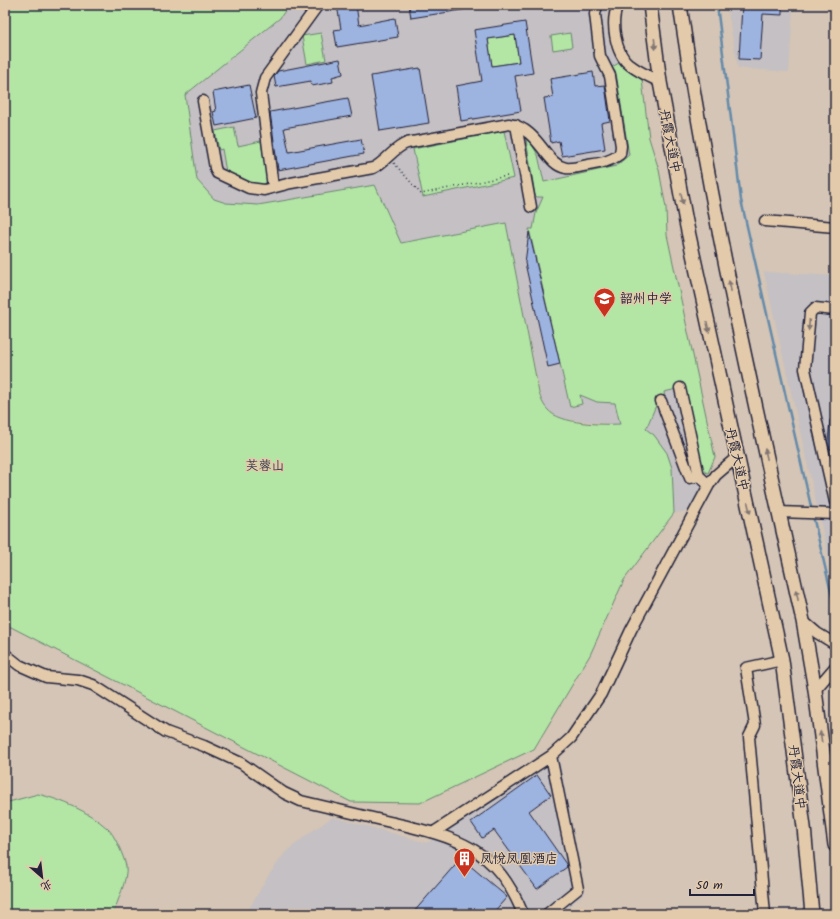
<svg xmlns="http://www.w3.org/2000/svg" width="840" height="919" font-family="Kalam,'LXGW WenKai TC',sans-serif">
<style>
.built{fill:#c4c0c3}
.green{fill:#b3e5a5;stroke:#6a8470}
.lines{fill:none;stroke-linecap:round;stroke-linejoin:round}
.stream{stroke:#658aa9;stroke-width:2.5}
.building{fill:#9db3e0;stroke:#22223b;fill-rule:evenodd}
.minor-casing{stroke:#22223b;stroke-width:13}
.major-casing{stroke:#22223b;stroke-width:16}
.path{stroke:#22223b;stroke-width:1.5;stroke-dasharray:1 3;stroke-linecap:butt}
.minor{stroke:#e2caab;stroke-width:10}
.major{stroke:#e2caab;stroke-width:13}
.oneway{fill:#827673}
.labels{text-anchor:middle;stroke-width:3;stroke-linejoin:round;paint-order:stroke}
.street-label{font-size:13px;fill:#22223b;stroke:#e2caab}
.poi-label{font-size:13px;fill:#22223b;stroke:#e2caab;text-anchor:start}
.park-label{font-size:13px;fill:#383f4b;stroke:#e2caab}
</style>
<rect width="100%" height="100%" fill="#d4c5b6"/>
<filter id="ink" filterUnits="userSpaceOnUse"><feTurbulence type="fractalNoise" baseFrequency=".025" numOctaves="2"/><feDisplacementMap in="SourceGraphic" scale="8" xChannelSelector="R" yChannelSelector="G"/><feConvolveMatrix kernelMatrix="1 2 1 2 8 2 1 2 1" color-interpolation-filters="sRGB"/></filter>
<g filter="url(#ink)">
<!-- built -->
<path class="built" d="M289 5H608L606 20 608 40 613 55 619 63 642 80 649 138 659 170 666 208 667 235 715 457 689 511 674 513 672 468 635 426 563 419 548 411 542 402 506 223 401 243 375 185 258 205 226 203 214 199 205 190 197 180 185 95 280 18Z
M727 5H793L789 72 738 68Z
M764 272 835 276V585Z
M559 758 585 893 559 914H246L269 875 285 853 308 834 333 817 427 843Z"/>
<!-- green -->
<path class="green" d="M5 5H289L280 18 185 95 197 180 214 199 226 203 258 205 375 185 401 243 506 223 539 393C541 399 543 405 548 410 560 424 602 425 620 424L615 403 597 402 580 395 582 404 570 407 529 229H533L536 213 543 197H537L535 195 526 139 528 138 538 155 544 182 616 166 629 155 616 73 612 67 619 63 642 80 649 138 659 170 666 208 667 235 715 457 708 473 703 471 685 387 664 392 665 400 657 403 646 429 654 435 667 453 672 468 674 513 624 580 590 655 534 749 420 803 351 802 11 627 5 626Z
M321 33 326 60 307 64 302 36Z
M570 33 572 47 553 50 551 36Z
M515 35 519 62 492 66 488 39Z
M234 127 238 146 261 141 267 179 265 186H254L226 172 222 149 219 150 215 131Z
M504 131 514 178 423 197 413 149Z
M38 794C62 800 88 811 107 828 114 833 124 857 126 866 128 879 117 902 113 914H5V803Z"/>
<g class="lines">
<!-- stream -->
<path class="stream" d="M717 5 741 200 812 511
M813 516 835 609"/>
</g>
<!-- building -->
<path class="building" d="M337 5H356L359 25 395 18 398 37 337 47 334 30 341 29Z
M409 5H468V9L411 18Z
M742 5H782V15L763 14 760 60 739 59Z
M525 22 533 73 515 76 521 111 461 121 456 86 482 81 474 30ZM515 35 519 62 492 66 488 39Z
M340 59 343 74 332 77 333 82 312 86 311 81 276 87 274 76 278 71Z
M420 68 429 123 380 131 371 76Z
M593 72 595 86 605 85 610 121 601 123 605 149 562 156 559 141 551 143 544 98 553 97 550 79Z
M249 85 256 118 216 126 213 112 216 111 213 92Z
M348 98 352 116 284 128 289 152 361 139 364 154 278 170 270 112Z
M529 232 560 364 548 367 525 263Z
M830 420H835V449H830L828 442Z
M537 775 551 795 529 811 566 864 567 867 537 889 494 830 482 838 471 822Z
M461 858 507 897 492 914H412Z"/>
<g class="lines">
<defs>
<path id="minor" d="M618 5C610 21 615 54 630 65 639 72 650 77 660 82
M203 101 215 168 217 173 249 188 264 190 291 183 373 168C386 162 393 148 407 143L509 124C540 129 545 165 566 168 573 169 582 166 588 165 600 163 610 162 620 154L621 146 610 76 600 56 595 14 597 5
M516 125 531 207
M273 187 261 93 265 78 318 5
M765 221 835 227
M835 310 815 308 810 313 805 369 835 502
M680 388 699 476 709 485
M661 401 690 478 699 476
M779 512 835 514
M803 621 817 633 835 644
M5 654 19 665 46 677 78 680 93 685 166 732 204 746 241 763 284 793 301 801C330 808 360 815 390 822 455 837 496 846 523 914
M815 690 835 667
M434 832 551 756 571 738 601 694 631 630 709 485 716 475 737 457
M547 914 578 889 551 756
M765 914 749 737 755 725 746 668 782 660"/>
<path id="major" d="M650 5 660 82 686 222 782 660 804 827 812 914
M680 5C710 213 758 416 803 621L815 690 835 845"/>
</defs>
<!-- minor casing -->
<use href="#minor" class="minor-casing"/>
<!-- major casing -->
<use href="#major" class="major-casing"/>
<!-- path -->
<path class="path" d="M394 163 421 194 507 176"/>
<!-- minor -->
<use href="#minor" class="minor"/>
<!-- major -->
<use href="#major" class="major"/>
</g>
<!-- one-way arrows -->
<defs><path id="oneway-solid" d="M-6-.8H1V-3.2L6.5 0L1 3.2V.8H-6Z"/></defs>
<g class="oneway">
<use href="#oneway-solid" transform="translate(655 44) rotate(83)"/>
<use href="#oneway-solid" transform="translate(682 199) rotate(79)"/>
<use href="#oneway-solid" transform="translate(730 286) rotate(-102)"/>
<use href="#oneway-solid" transform="translate(809 325) rotate(94)"/>
<use href="#oneway-solid" transform="translate(708 327) rotate(78)"/>
<use href="#oneway-solid" transform="translate(766 454) rotate(-102)"/>
<use href="#oneway-solid" transform="translate(749 508) rotate(77)"/>
<use href="#oneway-solid" transform="translate(797 595) rotate(-102)"/>
<use href="#oneway-solid" transform="translate(821 737) rotate(-98)"/>
</g>
</g>
<!-- icons -->
<defs>
<symbol id="school-pin" viewBox="-11 -11 22 30"><path d="M0 17L-7.5 6A9.5 9.5 0 1 1 7.5 6Z" fill="#c8321e" stroke="#e2caab"/><path d="M0-5L7-2L0 1L-7-2ZM-4 1L0 2.5L4 1V4Q0 6-4 4Z" fill="#fff"/></symbol>
<symbol id="building-pin" viewBox="-11 -11 22 30"><path d="M0 17L-7.5 6A9.5 9.5 0 1 1 7.5 6Z" fill="#c8321e" stroke="#e2caab"/><path d="M-4-6H4V6H1V3H-1V6H-4ZM-2.5-4.3h1.7v1.8h-1.7ZM.8-4.3h1.7v1.8H.8ZM-2.5-1h1.7V.8h-1.7ZM.8-1h1.7V.8H.8Z" fill="#fff"/></symbol>
</defs>
<g fill-rule="evenodd">
<use href="#school-pin" x="592" y="286" width="25" height="34"/>
<use href="#building-pin" x="452" y="846" width="25" height="34"/>
</g>
<g class="labels">
<!-- street labels -->
<g class="street-label">
<text transform="translate(671 141) rotate(79)" y="5">丹霞大道中</text>
<text transform="translate(738 459) rotate(77)" y="5">丹霞大道中</text>
<text transform="translate(798 777) rotate(83)" y="5">丹霞大道中</text>
</g>
<!-- poi labels -->
<g class="poi-label">
<text x="620" y="303">韶州中学</text>
<text x="480" y="863">凤悦凤凰酒店</text>
</g>
<!-- park labels -->
<g class="park-label">
<text x="265" y="470">芙蓉山</text>
</g>
</g>
<!-- margin -->
<rect width="840" height="919" fill="none" stroke="#e2caab" stroke-width="20"/>
<rect x="10" y="10" width="820" height="899" fill="none" stroke="#22223b" stroke-width="1.5" filter="url(#ink)"/>
<!-- north arrow -->
<g transform="translate(42 877) rotate(152)" stroke="#e2caab" stroke-width="3" paint-order="stroke">
<path d="M0-3L7 15L0 10L-7 15Z" fill="#22223b"/>
<text y="-6" font-size="11" font-weight="bold" text-anchor="middle" fill="#22223b">北</text>
</g>
<!-- scale -->
<path d="M690 889v6h64v-6" fill="none" stroke="#22223b" stroke-width="2"/>
<text x="696" y="889" font-size="12" fill="#22223b" stroke="#e2caab" stroke-width="3" paint-order="stroke">50 m</text>
</svg>
